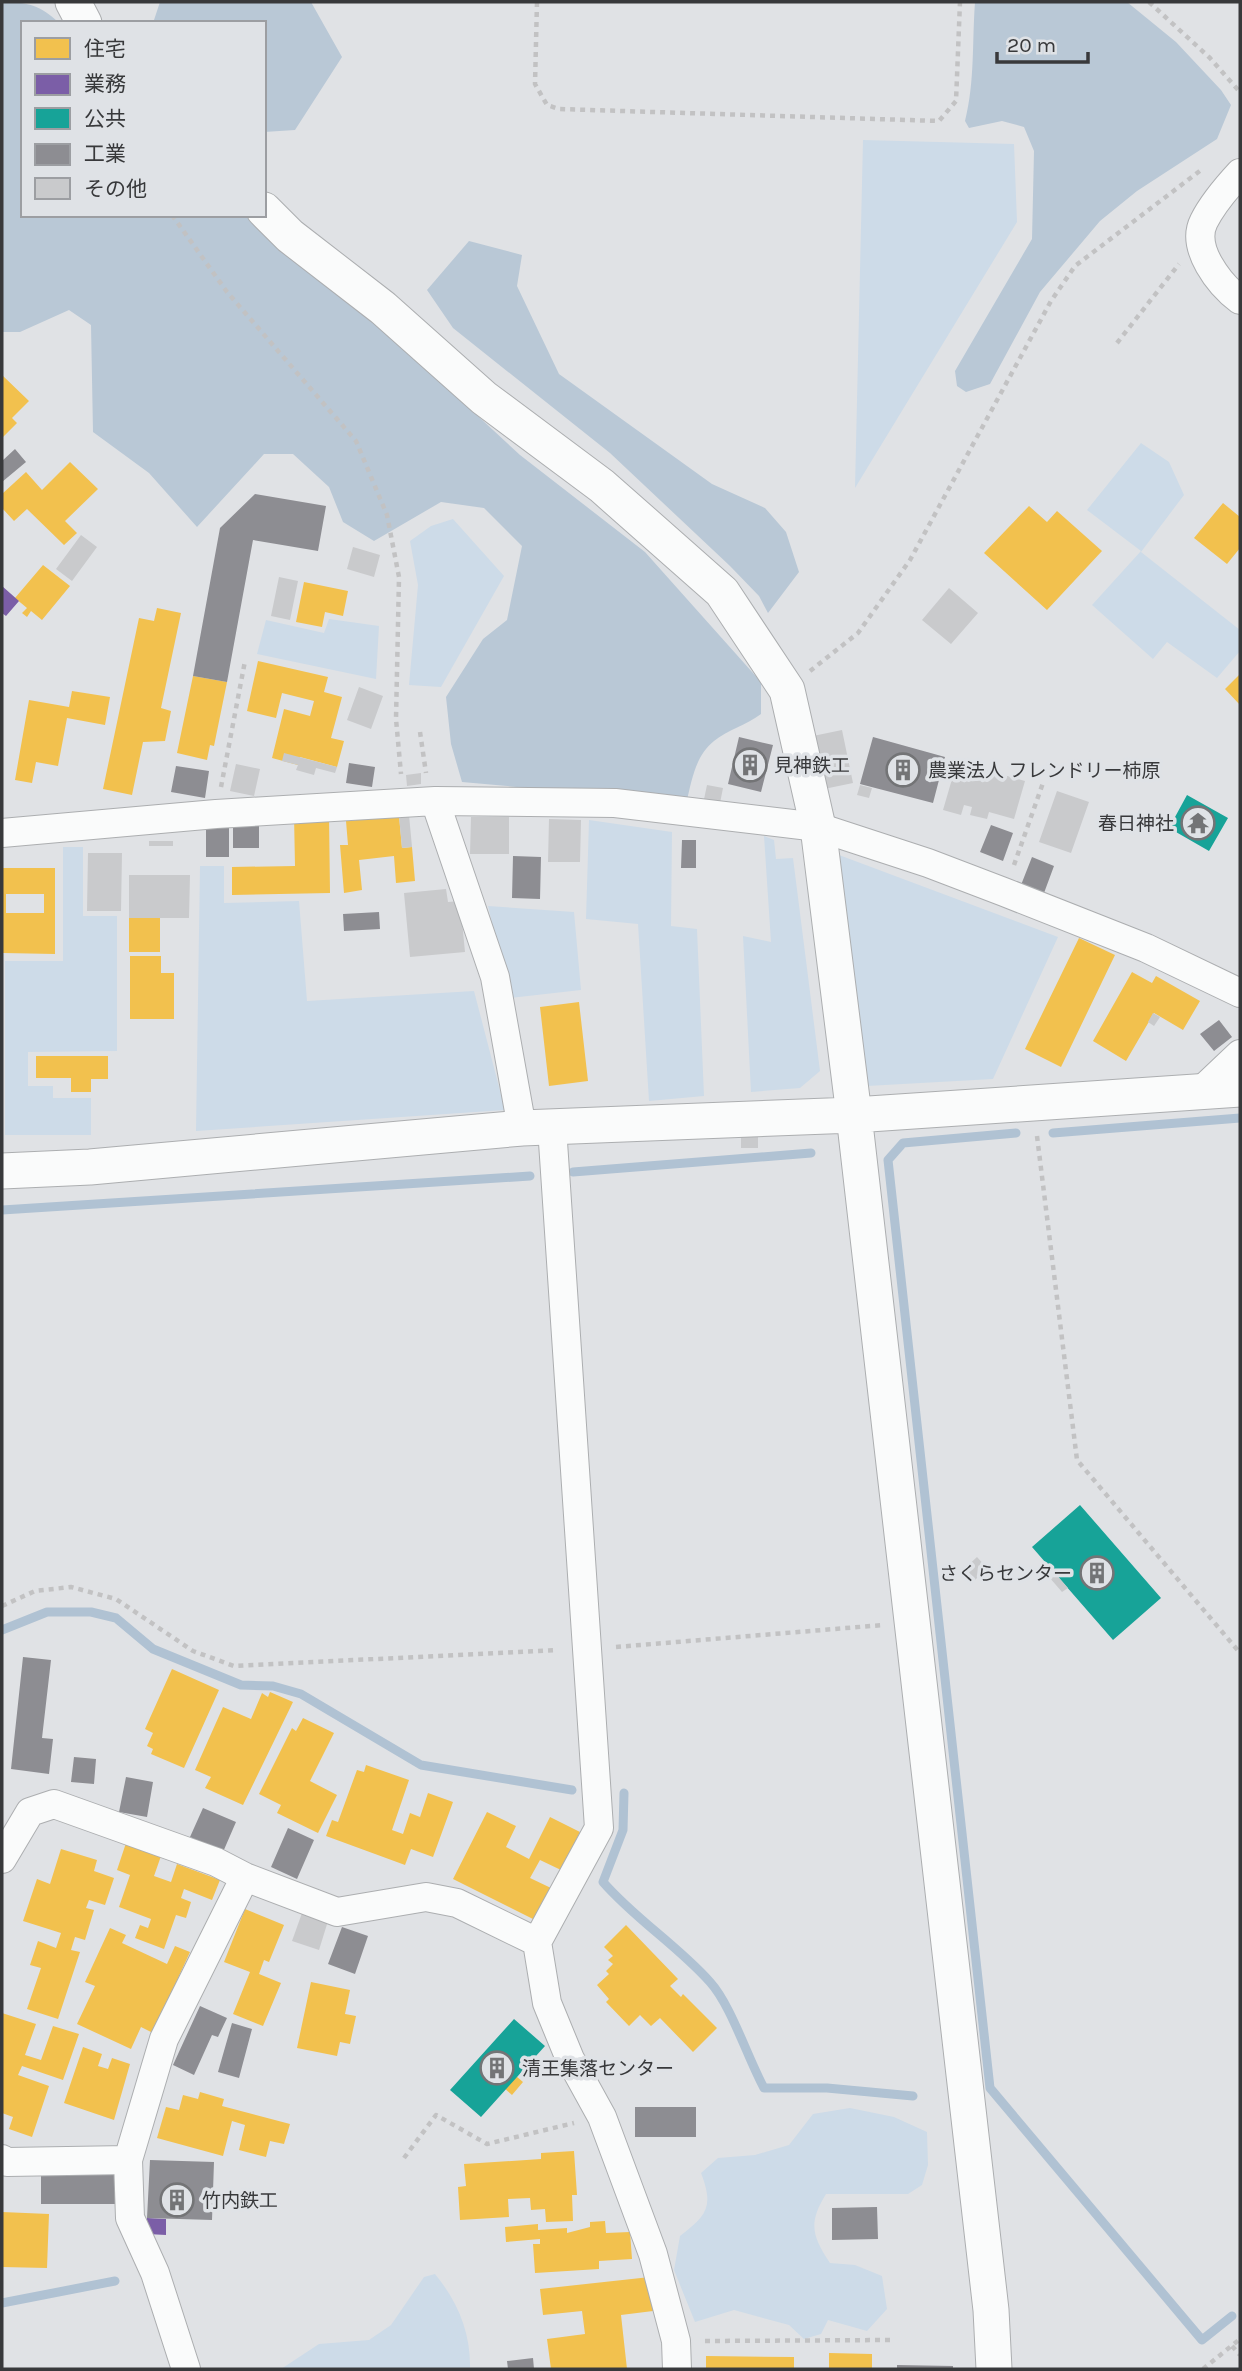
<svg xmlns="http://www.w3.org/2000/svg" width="1242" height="2371" font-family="Karla,'Noto Sans JP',sans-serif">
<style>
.green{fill:#cddbe8}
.forest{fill:#b9c8d6}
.homes{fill:#f2c14e;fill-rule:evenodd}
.offices{fill:#7b5ea7}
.public{fill:#17a398}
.industry{fill:#8d8d92}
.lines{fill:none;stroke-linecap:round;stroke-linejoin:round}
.stream{stroke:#b0c2d3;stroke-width:9}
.building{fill:#c9cacc}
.minor-casing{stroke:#acaeb0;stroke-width:30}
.tertiary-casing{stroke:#acaeb0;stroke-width:37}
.path{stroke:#c2c2c3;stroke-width:4.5;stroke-dasharray:5 5;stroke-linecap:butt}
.minor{stroke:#fafbfb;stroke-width:28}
.tertiary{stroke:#fafbfb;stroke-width:35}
.labels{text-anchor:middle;stroke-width:7;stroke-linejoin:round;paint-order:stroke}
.poi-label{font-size:19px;fill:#38393b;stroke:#dfe2e6;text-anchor:start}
</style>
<rect width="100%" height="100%" fill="#e0e2e5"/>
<!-- green -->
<path class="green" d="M863 140 1014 144 1017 222 855 488Z
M1141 443 1169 462 1184 495 1141 552 1240 630V651L1217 678 1167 642 1153 659 1092 605 1141 551 1087 510Z
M453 519 504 576 441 687 409 685 418 585 410 541 431 526Z
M329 619 379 626 376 679 257 654 266 620 324 633Z
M589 820 672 832 671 926 697 929 704 1096 649 1101 638 924 586 919Z
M764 836 774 840 776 859 793 858 820 1071 800 1088 751 1092 743 936 771 942Z
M63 847H83V916H117V1051L28 1052V1086H53V1098H91V1135H5V961H63Z
M839 855 1058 937 993 1079 867 1086Z
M200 866H224V903L299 901 307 1001 474 991 505 1110 196 1131Z
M488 906 574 912 581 990 510 998Z
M850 2108 894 2117 927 2132 928 2165 922 2185 908 2194H826C808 2223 812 2236 830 2263L855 2265 882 2276 887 2309 867 2331 828 2320 821 2334 804 2339 789 2325 734 2310 695 2322 674 2270 680 2236C707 2215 714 2207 701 2173L718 2158 755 2155 789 2145 813 2114Z
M435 2274C458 2302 471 2333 470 2369H281L319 2344 369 2340 391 2325 424 2277Z"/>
<!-- forest -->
<path class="forest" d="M2 2C27 2 41 5 59 23H23V215H252L345 293 520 455 645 552 761 682V714C747 725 727 730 714 741 696 755 692 779 687 800L660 794 584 793 462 782 451 744 446 697 483 639 507 620 522 546 484 508 441 502 374 541 343 522 329 487 293 454H264L197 527 149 473 93 432 91 325 69 310 20 332H2Z
M160 2H311L342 57 295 130 264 132V23H153Z
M975 2H1127L1176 42 1221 90 1231 105 1217 139 1137 191 1100 221 1040 292 990 384 966 392 957 386 955 371 1032 239 1034 151 1024 127 1002 121 969 128 965 121C975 81 972 43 975 2Z
M469 241 522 255 517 286 559 374 712 484 765 508 786 532 799 572 768 613 759 596 730 566 610 453 453 328 427 290Z"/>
<!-- homes -->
<path class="homes" d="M2 375 29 401 12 418 17 423 2 438Z
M70 462 98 489 65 521 77 533 64 545 27 509 14 521 2 508V494L26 472 42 490Z
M1223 503 1240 517V548L1227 564 1194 538Z
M1029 506 1047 522 1057 511 1102 551 1047 610 984 553Z
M43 565 70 586 42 620 31 611 27 617 22 613 27 608 15 598Z
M304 582 348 591 343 616 325 612 322 627 296 622Z
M157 608 181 613 161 708 171 711 165 741 143 742 132 795 103 789 139 618 154 621Z
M258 661 328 677 324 692 342 697 331 738 344 741 337 767 300 757 298 765 272 758 284 709 310 716 314 701 282 693 276 718 247 711Z
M1240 674V705L1225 689Z
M193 676 227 682 214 746 210 745 207 760 177 753Z
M72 691 110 697 105 725 67 718 58 766 36 762 32 783 15 780 29 700 69 707Z
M294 815H329L330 893 232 895V867L295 866Z
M399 816 402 848 412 847 415 881 396 883 394 856 359 860 362 890 344 893 340 845H348L346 821Z
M3 868H55V954L3 953ZM6 894H44V913H6Z
M129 918H160V952H129Z
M1079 938 1115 955 1061 1067 1025 1049Z
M130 956H161V973H174V1019H130Z
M1132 972 1152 983 1156 976 1200 1001 1183 1030 1154 1013 1126 1061 1093 1041Z
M579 1002 588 1081 549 1086 540 1007Z
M36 1056H108V1079H91V1092H71V1078H36Z
M1071 1543 1090 1565 1075 1579 1055 1558Z
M172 1669 219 1690 184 1768 151 1754 153 1749 147 1746 153 1733 145 1729Z
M270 1692 293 1702 243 1805 205 1788 211 1777 195 1770 223 1707 251 1719 262 1693 268 1697Z
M303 1718 334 1733 310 1781 337 1795 318 1833 277 1813 281 1805 259 1794 292 1728 296 1731Z
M366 1765 409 1780 392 1830 403 1834 410 1813 420 1817 428 1793 453 1802 433 1857 411 1849 405 1865 326 1836 332 1820 338 1822 357 1770 364 1772Z
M487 1812 516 1826 506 1847 529 1859 550 1817 580 1832 561 1870 540 1860 530 1878 551 1888 535 1920 453 1879Z
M126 1843 161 1856 154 1876 171 1882 177 1864 220 1880 212 1900 184 1889 181 1898 191 1902 186 1918 176 1915 164 1949 135 1938 140 1925 148 1928 151 1919 119 1907 130 1875 117 1870Z
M61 1849 97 1860 94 1871 114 1878 105 1905 89 1900 86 1908 94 1910 85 1940 75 1937 71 1950 80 1952 58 2019 27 2009 41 1968 30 1965 38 1941 56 1948 61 1933 23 1921 37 1879 50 1884Z
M245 1909 284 1925 269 1962 264 1960 259 1974 281 1983 263 2026 233 2014 250 1972 224 1962Z
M626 1925 678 1979 670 1986 681 1997 683 1994 717 2028 693 2052 660 2018 651 2026 640 2015 629 2026 606 2002 609 1999 597 1985 609 1974 606 1971 613 1964 608 1960 613 1956 604 1947Z
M110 1928 126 1935 122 1943 167 1964 175 1946 190 1952 153 2033 141 2027 131 2049 77 2024 95 1986 85 1982Z
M311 1982 350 1990 345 2014 356 2016 350 2044 340 2042 337 2056 297 2048Z
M2 2013 36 2024 25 2055 41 2060 53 2026 79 2034 63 2080 22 2066 18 2075 49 2086 32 2137 9 2129 13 2117 2 2113Z
M83 2047 102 2054 98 2066 108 2069 112 2058 130 2064 114 2120 64 2103Z
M504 2066 523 2082 512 2095 493 2078Z
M200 2092 224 2099 222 2106 290 2124 284 2144 270 2141 266 2157 239 2150 245 2125 232 2121 223 2156 157 2138 166 2107 179 2110 183 2095 198 2099Z
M574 2151 577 2195H572L573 2221 546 2222 545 2209 531 2210 530 2198 508 2199 509 2217 460 2220 458 2187 466 2186 464 2164 541 2159V2153Z
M2 2212 49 2214 47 2268 2 2267Z
M605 2221 606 2233 630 2232 632 2259 599 2261V2269L535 2273 533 2244H540V2239L506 2242 505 2227 538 2224V2230L567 2228V2233L590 2227V2222Z
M650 2277 653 2311 621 2315 627 2369H551L547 2339 585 2334 582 2311 543 2315 540 2289Z
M829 2353 872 2354V2369H829Z
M706 2356 794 2357V2369H706Z"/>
<!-- offices -->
<path class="offices" d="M2 586 19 601 6 616 2 613Z
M147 2218 166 2219V2235L147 2234Z"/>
<!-- public -->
<path class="public" d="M1187 795 1228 818 1209 851 1169 828Z
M1080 1505 1161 1598 1113 1640 1032 1547Z
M514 2019 545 2046 481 2117 450 2090Z"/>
<!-- industry -->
<path class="industry" d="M15 449 26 462 2 482V461Z
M255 494 326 506 318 551 253 540 227 682 193 676 220 528Z
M739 737 773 745 761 792 728 784Z
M873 737 945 757 933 803 860 784Z
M349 763 375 767 372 787 346 783Z
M176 766 209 771 205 798 171 792Z
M233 825H259V848H233Z
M991 825 1013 833 1003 861 980 852Z
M206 827H229V857H206Z
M682 840H696V868H681Z
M513 856 541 857 540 899 512 898Z
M1032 857 1054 866 1044 893 1021 885Z
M379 912 380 929 344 931 343 914Z
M1219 1020 1232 1037 1214 1051 1200 1034Z
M23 1657 51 1660 42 1738 53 1739 49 1774 11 1769Z
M74 1757 96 1759 94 1784 71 1782Z
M126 1777 153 1782 147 1817 119 1812Z
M203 1808 236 1822 223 1852 190 1837Z
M288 1828 314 1840 297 1879 271 1867Z
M342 1927 368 1936 355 1974 328 1964Z
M200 2006 227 2018 218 2037 212 2035 194 2075 173 2065Z
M232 2023 252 2029 239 2078 218 2072Z
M635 2107H696V2137H635Z
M150 2160 214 2162 212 2220 147 2218Z
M41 2174H116V2204H41Z
M877 2207 878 2239 832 2240V2208Z
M533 2358 534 2369H508L507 2361Z
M897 2365 953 2366V2369H897Z"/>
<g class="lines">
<!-- stream -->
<path class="stream" d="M1016 1133 903 1143 888 1160 990 2088 1202 2340 1232 2316
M1053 1133 1240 1118
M573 1172 811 1153
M2 1210 530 1176
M2 1630 47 1612H91L116 1618 153 1649 241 1685 273 1686 301 1694 421 1765 572 1790
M624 1793 623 1830 603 1882C635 1919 677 1945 710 1982 731 2005 748 2059 764 2088H827L913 2096
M2 2303 115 2281"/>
</g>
<!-- building -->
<path class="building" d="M81 535 97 547 72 581 56 569Z
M353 547 380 555 374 577 347 569Z
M279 577 298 581 290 620 271 616Z
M949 588 978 613 951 644 922 620Z
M359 687 383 696 371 729 347 720Z
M842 730 853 783 824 789 813 736Z
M284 753 337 767 335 773 316 768 314 775 296 770 298 765 282 761Z
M957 762 1025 781 1014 819 989 812 987 819 970 815 972 807 964 805 961 815 943 810Z
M236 764 260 769 254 796 230 791Z
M421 773V784L407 786 406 775Z
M707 785 723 788 719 808 703 804Z
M860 785 872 788 869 798 857 795Z
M1057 791 1089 802 1071 853 1039 842Z
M409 815 412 847 402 848 399 816Z
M471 817H509V854H470Z
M549 819 581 820 580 862H548Z
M149 841H173V846H149Z
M88 853H122L121 911H87Z
M129 875H190L189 918H129Z
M446 889 448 902 460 901 465 952 410 957 404 893Z
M1153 1013 1160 1017 1154 1026 1148 1022Z
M741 1137H758V1148H741Z
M977 1557 987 1568 973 1582 962 1571Z
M1049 1566 1068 1588 1062 1592 1043 1570Z
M302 1913 328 1921 319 1950 292 1941Z"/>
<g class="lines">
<defs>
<path id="minor" d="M1240 173C1228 186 1212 205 1204 221 1190 248 1220 285 1240 300
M435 801 495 977 522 1128
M2 833 216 814 435 801 615 803 818 827 928 863 1004 892 1146 948 1240 993
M1202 1090 1240 1054
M552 1127 599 1828 537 1942 547 2003 570 2059 602 2117 653 2254 676 2341 677 2369
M2 1859 30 1812 54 1804 216 1862 245 1877 337 1912 426 1897 457 1903 537 1942
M2 2159 7 2162 128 2160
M186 2369 155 2273 130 2218 128 2160 164 2039 245 1877"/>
<path id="tertiary" d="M73 2 84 23
M264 210 290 236 383 308 484 398 602 486 722 592 787 690 818 827 854 1115 991 2310 994 2369
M2 1171 90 1167 522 1128 854 1115 1240 1089"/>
</defs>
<!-- minor casing -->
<use href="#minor" class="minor-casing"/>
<!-- tertiary casing -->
<use href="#tertiary" class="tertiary-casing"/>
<!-- path -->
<path class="path" d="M537 2 535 84 547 105 559 109 939 121 956 101 960 2
M1149 2 1210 58 1240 92
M172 215 227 292 356 441 387 515 399 577 396 719 401 774
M1117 343 1179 264
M810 671 858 633 910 560 1051 301 1075 266 1201 170
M420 732 426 773
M221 787 245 661
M1014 865 1043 783
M1037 1136 1077 1460 1240 1653
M2 1606 35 1591 71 1587 116 1599 193 1651 234 1666 558 1650
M616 1647 883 1625
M404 2158 436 2115 487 2144 574 2123
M705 2341 892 2340
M1232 2346 1240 2355
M1203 2369 1240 2339"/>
<!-- minor -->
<use href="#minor" class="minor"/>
<!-- tertiary -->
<use href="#tertiary" class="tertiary"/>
</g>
<!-- icons -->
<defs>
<symbol id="building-ring" viewBox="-11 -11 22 22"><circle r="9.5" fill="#dfe2e6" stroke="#737476" stroke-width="1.5"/><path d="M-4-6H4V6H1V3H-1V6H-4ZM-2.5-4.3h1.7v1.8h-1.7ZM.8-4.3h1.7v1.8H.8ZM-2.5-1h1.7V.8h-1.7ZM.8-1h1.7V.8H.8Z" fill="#737476"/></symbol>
<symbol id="temple-ring" viewBox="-11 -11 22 22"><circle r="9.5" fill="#dfe2e6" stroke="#737476" stroke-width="1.5"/><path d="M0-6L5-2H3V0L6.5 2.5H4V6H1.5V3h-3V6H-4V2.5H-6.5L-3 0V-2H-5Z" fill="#737476"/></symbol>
</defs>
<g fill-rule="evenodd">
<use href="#building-ring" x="731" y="746" width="38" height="38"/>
<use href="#building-ring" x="884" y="751" width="38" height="38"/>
<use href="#temple-ring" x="1179" y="804" width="38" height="38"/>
<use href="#building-ring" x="1078" y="1554" width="38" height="38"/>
<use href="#building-ring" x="478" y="2049" width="38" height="38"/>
<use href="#building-ring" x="158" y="2181" width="38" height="38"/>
</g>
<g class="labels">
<!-- poi labels -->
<g class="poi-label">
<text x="774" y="772">見神鉄工</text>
<text x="928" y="777">農業法人 フレンドリー柿原</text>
<text x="1174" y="830" text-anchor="end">春日神社</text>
<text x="1072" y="1580" text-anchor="end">さくらセンター</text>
<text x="522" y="2075">清王集落センター</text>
<text x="202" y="2207">竹内鉄工</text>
</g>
</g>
<!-- border -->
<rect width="1242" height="2371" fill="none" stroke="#38393b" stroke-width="7"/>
<!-- legend -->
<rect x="21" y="21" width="245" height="196" fill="#dfe2e6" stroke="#9c9ea2" stroke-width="2"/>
<rect x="35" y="38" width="35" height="21" fill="#f2c14e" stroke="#9c9ea2" stroke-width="2"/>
<text x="84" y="56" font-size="21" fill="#38393b">住宅</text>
<rect x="35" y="74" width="35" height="21" fill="#7b5ea7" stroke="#9c9ea2" stroke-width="2"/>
<text x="84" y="91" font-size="21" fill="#38393b">業務</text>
<rect x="35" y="108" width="35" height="21" fill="#17a398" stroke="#9c9ea2" stroke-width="2"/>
<text x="84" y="126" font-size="21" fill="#38393b">公共</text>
<rect x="35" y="144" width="35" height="21" fill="#8d8d92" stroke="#9c9ea2" stroke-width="2"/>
<text x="84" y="161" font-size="21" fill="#38393b">工業</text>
<rect x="35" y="178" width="35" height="21" fill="#c9cacc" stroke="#9c9ea2" stroke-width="2"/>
<text x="84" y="196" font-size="21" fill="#38393b">その他</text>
<!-- scale -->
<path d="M997 52v10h91v-10" fill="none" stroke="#38393b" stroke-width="3.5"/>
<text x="1007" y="52" font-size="21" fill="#38393b" stroke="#dfe2e6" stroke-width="5" paint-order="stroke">20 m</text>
</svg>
